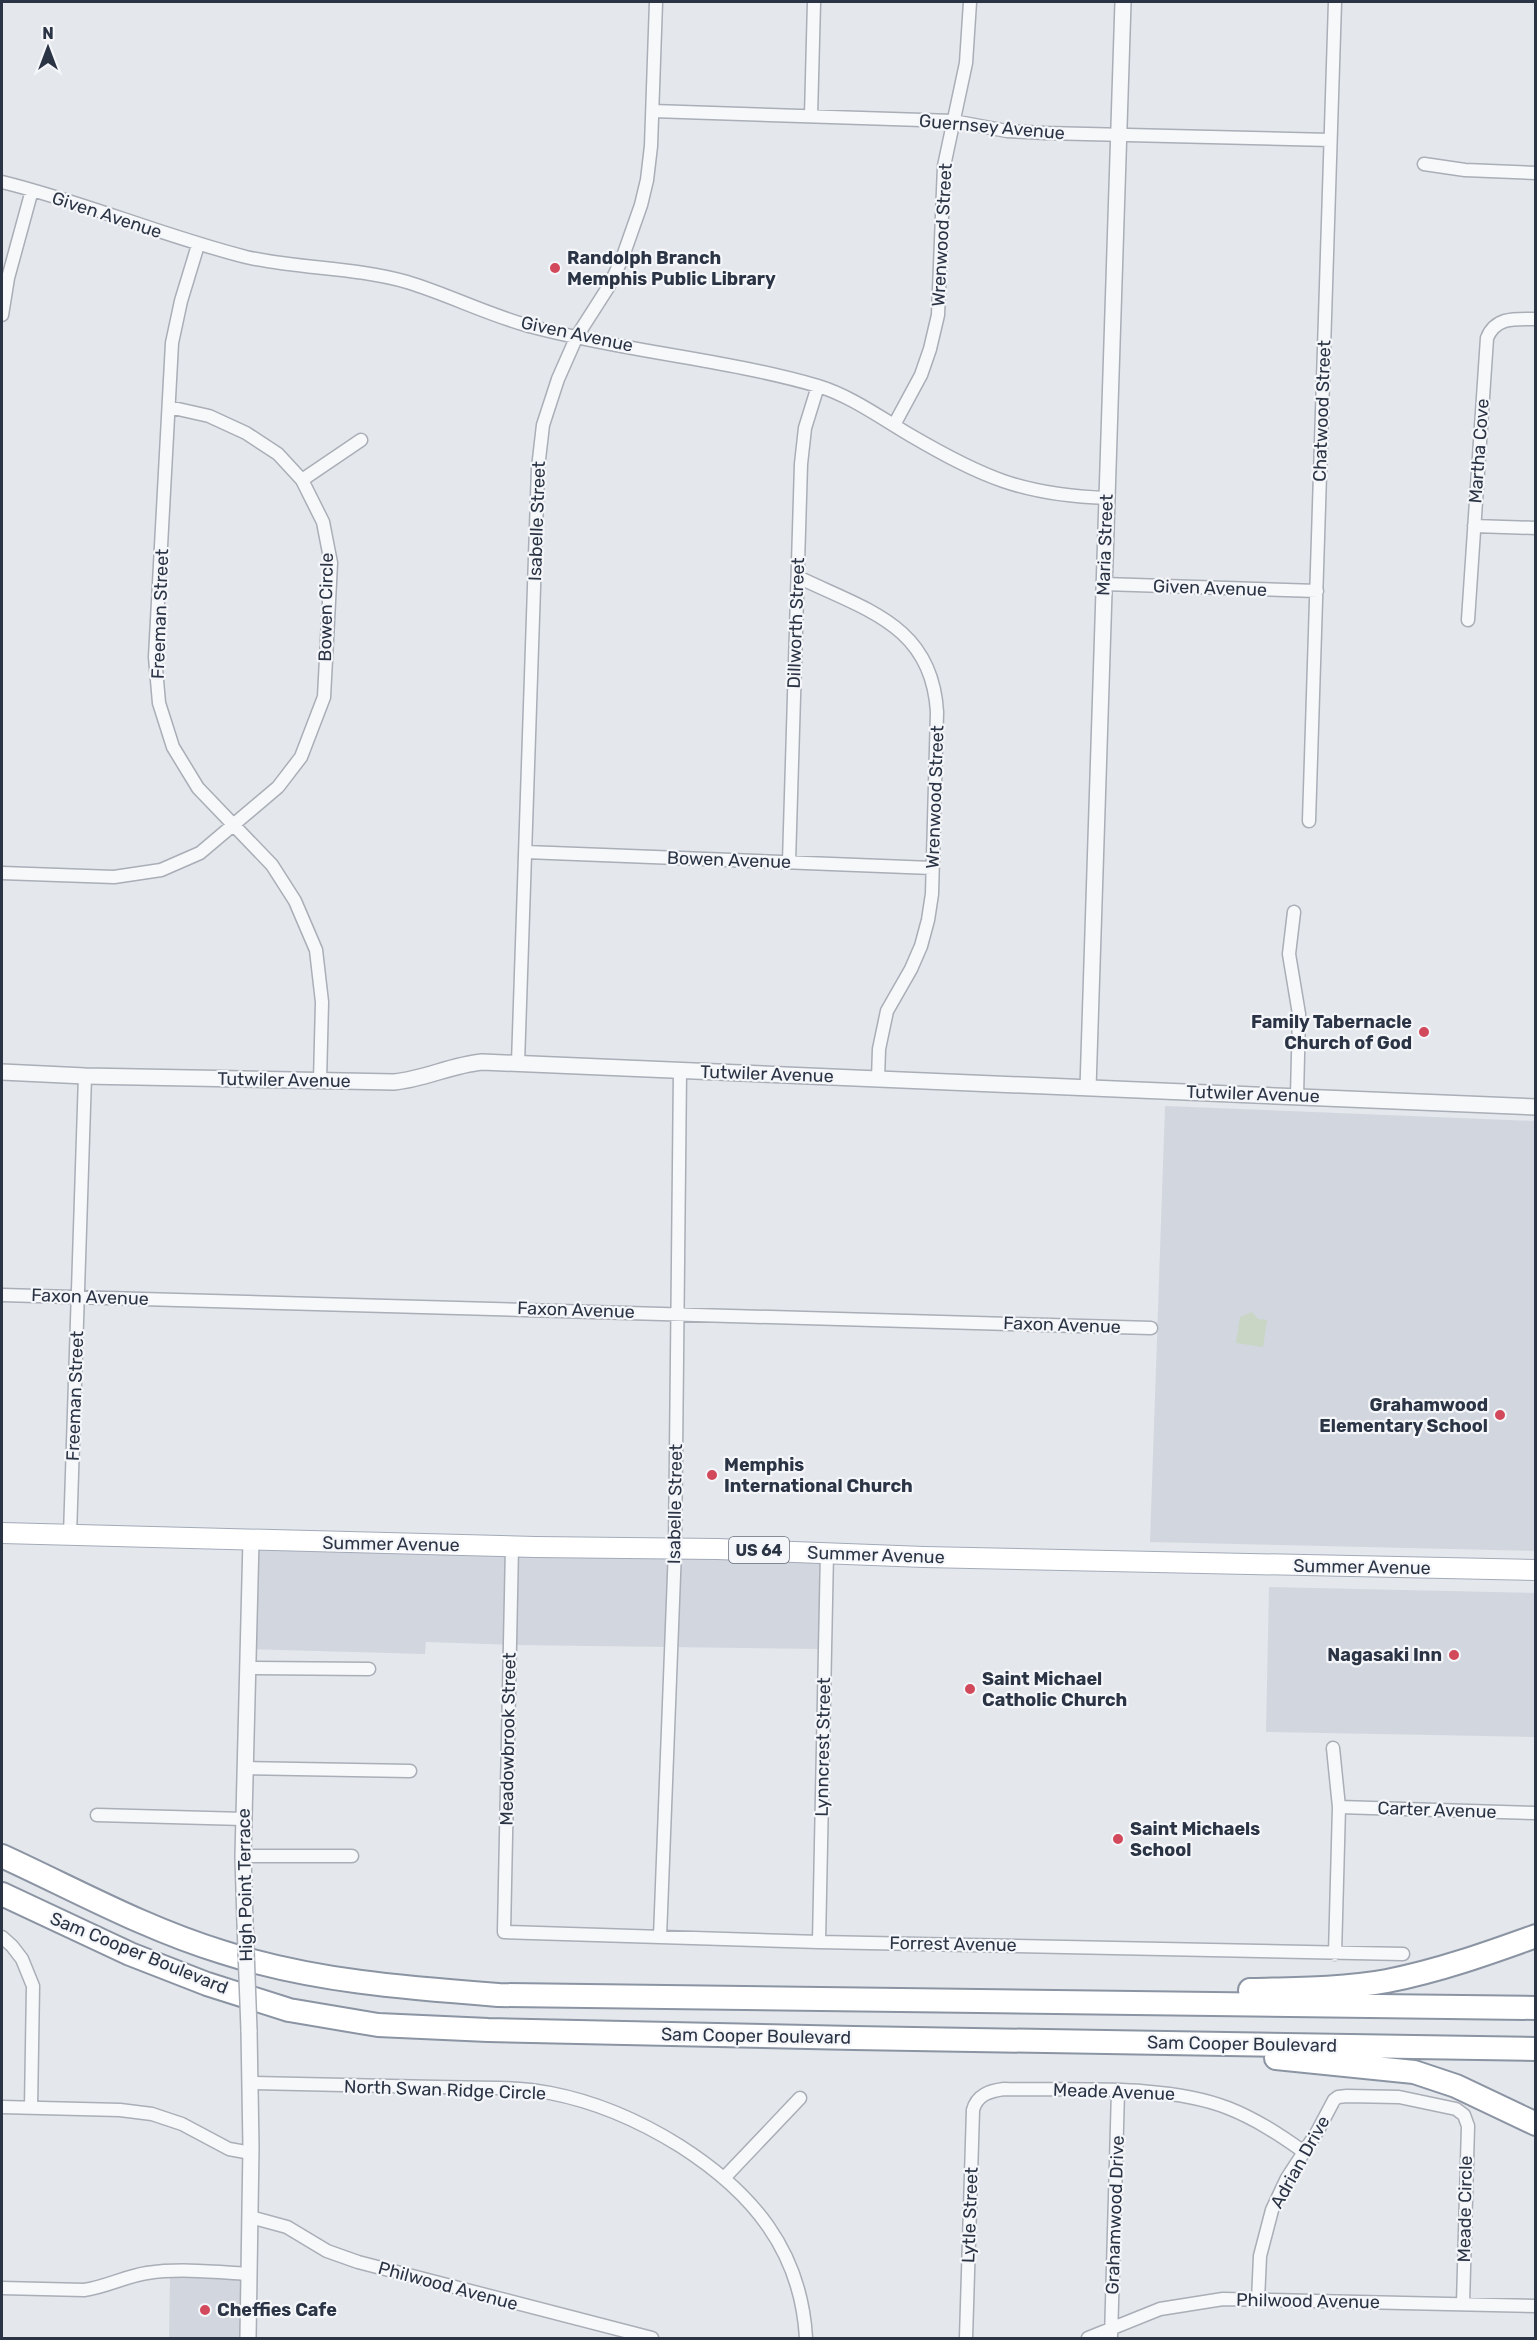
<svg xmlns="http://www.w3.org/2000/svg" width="1537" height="2340" font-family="Rubik,sans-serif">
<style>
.built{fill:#d2d6de}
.green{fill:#c9d6c5}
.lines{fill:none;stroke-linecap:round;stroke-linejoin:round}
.minor-casing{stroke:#a9aeb7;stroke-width:15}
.tertiary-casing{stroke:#a9aeb7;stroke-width:18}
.primary-casing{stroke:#a3abb8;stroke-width:22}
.motorway-casing{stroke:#8b94a3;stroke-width:26}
.minor{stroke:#f7f8fa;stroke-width:12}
.tertiary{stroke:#f7f8fa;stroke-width:15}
.primary{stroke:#fff;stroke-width:20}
.motorway{stroke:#fff;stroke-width:22}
.tertiary-bridge-casing{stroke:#a9aeb7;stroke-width:18;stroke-linecap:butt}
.tertiary-bridge{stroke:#f7f8fa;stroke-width:15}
.poi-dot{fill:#d1495b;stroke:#f4f6f9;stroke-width:2}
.labels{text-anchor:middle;stroke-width:4.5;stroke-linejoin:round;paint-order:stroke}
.shield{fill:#f4f6f9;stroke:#676e7b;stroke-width:1.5}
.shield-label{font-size:16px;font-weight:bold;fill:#2b3445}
.street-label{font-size:18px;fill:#2b3445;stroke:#f4f6f9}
.poi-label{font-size:18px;font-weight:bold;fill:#2b3445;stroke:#f4f6f9;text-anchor:start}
</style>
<rect width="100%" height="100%" fill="#e4e7ec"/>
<!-- built -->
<path class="built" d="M1165 1106 1535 1121V1551L1150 1542Z
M251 1540 827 1552 825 1649 515 1645 426 1642 425 1654 249 1649Z
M1269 1587 1535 1593V1737L1266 1732Z
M172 2272 250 2274 248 2338H169L170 2277Z"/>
<!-- green -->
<path class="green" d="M1252 1312 1258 1319 1267 1320 1263 1347 1236 1343 1240 1317Z"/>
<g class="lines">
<defs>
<path id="minor" d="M653 111 953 121 1007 131 1045 133 1330 140
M811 116 814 2
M1424 164 1465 170 1536 173
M2 182C84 202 163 236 246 257 299 269 355 267 407 282 450 295 490 316 533 327 627 352 725 359 818 386 851 396 881 418 910 435 982 477 1022 495 1106 498
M198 245 181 301 172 343 155 657 159 703 173 747 198 788 272 865 295 901 316 950 322 1002 320 1081
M2 315 8 278 32 190
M894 425 921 375 930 349 938 315 944 166 966 63 970 2
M302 480 361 440
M1474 526 1536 528
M798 577C866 610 932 625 937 712L932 894 928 920 921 946 911 969 887 1011 879 1049 878 1079
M1104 584 1317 591
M1468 620 1487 338C1496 316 1516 319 1536 319
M1309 821 1335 2
M526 852 932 868
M789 862 801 464 805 428 818 386
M2 873 114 877 161 870 200 853 278 787 301 757 324 697 331 563 323 522 302 480 278 454 246 433 209 416 169 407
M1294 912 1289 954 1299 1014 1297 1096
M518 1063 538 468 543 425 558 379 577 336 609 286 622 259 641 205 647 180 651 146 656 2
M2 1295 1151 1328
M70 1535 85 1076
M512 1547 504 1932 819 1942 1403 1954
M247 1668 369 1669
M1333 1748 1339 1807 1335 1954
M246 1768 410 1771
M1339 1807 1536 1813
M97 1815 244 1819
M243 1856H352
M2 1937 12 1946 22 1959 33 1986 31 2108
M660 1937 675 1549 680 1071
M819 1942 827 1552
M251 2083C313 2084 375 2086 437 2087 474 2088 513 2086 550 2093 597 2102 640 2121 680 2146 752 2192 801 2250 806 2338
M2 2107 120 2110 152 2114 182 2124 229 2149 251 2153
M725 2177 800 2098
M250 2217 287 2227 327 2251 358 2262 652 2338
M2 2288 84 2290C106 2287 126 2276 147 2273 180 2268 217 2272 250 2274
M1258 2300 1260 2256 1272 2210 1287 2178 1317 2132 1334 2100 1338 2097 1347 2096 1399 2097 1456 2109 1464 2115 1468 2126 1463 2304
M966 2338 973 2110C977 2095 989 2091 1004 2089 1073 2091 1164 2083 1228 2108 1256 2119 1280 2135 1304 2152
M1088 2338 1160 2309 1223 2299 1536 2306
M1111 2338 1118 2091"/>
<path id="tertiary" d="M2 1072 85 1076 394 1082C425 1079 451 1065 482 1062L1536 1107
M1088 1088 1123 2
M245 1923 243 1856 251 1540
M248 2338 251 2147 249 2030"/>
<path id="primary" d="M2 1533 535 1547 717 1549 924 1557 1536 1570"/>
<path id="motorway" d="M2 1856C74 1889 146 1929 222 1952 312 1981 406 1988 499 1995L1536 2008
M2 1894 130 1954 207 1984 289 2010 378 2025 488 2030 854 2038 1536 2049
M1250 1990C1293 1989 1345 1989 1387 1981 1438 1971 1486 1954 1536 1936
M1276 2058 1414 2072 1456 2086 1536 2124"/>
</defs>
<!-- minor casing -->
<use href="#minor" class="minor-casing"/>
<!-- tertiary casing -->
<use href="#tertiary" class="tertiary-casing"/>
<!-- primary casing -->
<use href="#primary" class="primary-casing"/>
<!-- motorway casing -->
<use href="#motorway" class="motorway-casing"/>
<!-- minor -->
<use href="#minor" class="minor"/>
<!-- tertiary -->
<use href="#tertiary" class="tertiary"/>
<!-- primary -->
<use href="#primary" class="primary"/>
<!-- motorway -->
<use href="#motorway" class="motorway"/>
<defs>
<path id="tertiary-bridge" d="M245 1923 249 2030"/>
</defs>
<!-- tertiary-bridge casing -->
<use href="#tertiary-bridge" class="tertiary-bridge-casing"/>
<!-- tertiary-bridge -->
<use href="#tertiary-bridge" class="tertiary-bridge"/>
</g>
<!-- markers -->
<g class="poi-dot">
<circle cx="555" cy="268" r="6"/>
<circle cx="1424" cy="1032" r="6"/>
<circle cx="1500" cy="1415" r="6"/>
<circle cx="712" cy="1475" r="6"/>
<circle cx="1454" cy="1655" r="6"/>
<circle cx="970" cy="1689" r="6"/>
<circle cx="1118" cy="1839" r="6"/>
<circle cx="205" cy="2310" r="6"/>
</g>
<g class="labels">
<!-- shield labels -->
<rect class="shield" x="729" y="1537" width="60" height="26" rx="4.5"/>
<g class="shield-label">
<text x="759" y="1556">US 64</text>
</g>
<!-- street labels -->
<g class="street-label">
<text transform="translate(992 127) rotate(5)" y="6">Guernsey Avenue</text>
<text transform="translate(107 215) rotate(18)" y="6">Given Avenue</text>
<text transform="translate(942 235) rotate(-87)" y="6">Wrenwood Street</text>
<text transform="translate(577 334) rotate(12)" y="6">Given Avenue</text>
<text transform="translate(1322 411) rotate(-88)" y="6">Chatwood Street</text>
<text transform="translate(1479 451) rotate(-86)" y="6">Martha Cove</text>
<text transform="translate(537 521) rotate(-88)" y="6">Isabelle Street</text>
<text transform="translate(1105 545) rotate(-88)" y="6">Maria Street</text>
<text transform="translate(1210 588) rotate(2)" y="6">Given Avenue</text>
<text transform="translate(326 607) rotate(-89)" y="6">Bowen Circle</text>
<text transform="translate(160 614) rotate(-88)" y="6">Freeman Street</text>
<text transform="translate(796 623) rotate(-88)" y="6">Dillworth Street</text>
<text transform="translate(935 797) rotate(-88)" y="6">Wrenwood Street</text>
<text transform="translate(729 860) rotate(2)" y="6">Bowen Avenue</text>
<text transform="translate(767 1074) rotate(2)" y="6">Tutwiler Avenue</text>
<text transform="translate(284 1080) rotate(1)" y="6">Tutwiler Avenue</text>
<text transform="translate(1253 1094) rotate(2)" y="6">Tutwiler Avenue</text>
<text transform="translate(90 1297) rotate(2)" y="6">Faxon Avenue</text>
<text transform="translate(576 1310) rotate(2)" y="6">Faxon Avenue</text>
<text transform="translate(1062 1325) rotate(2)" y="6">Faxon Avenue</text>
<text transform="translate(75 1396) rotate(-88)" y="6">Freeman Street</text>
<text transform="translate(675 1504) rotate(-89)" y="6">Isabelle Street</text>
<text transform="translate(391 1544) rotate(1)" y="6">Summer Avenue</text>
<text transform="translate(876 1555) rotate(2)" y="6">Summer Avenue</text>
<text transform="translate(1362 1567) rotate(1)" y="6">Summer Avenue</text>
<text transform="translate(508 1739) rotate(-89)" y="6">Meadowbrook Street</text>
<text transform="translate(823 1747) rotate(-89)" y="6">Lynncrest Street</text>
<text transform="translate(1437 1810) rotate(2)" y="6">Carter Avenue</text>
<text transform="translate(245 1885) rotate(-91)" y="6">High Point Terrace</text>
<text transform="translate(953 1944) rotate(1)" y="6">Forrest Avenue</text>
<text transform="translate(139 1953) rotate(22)" y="6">Sam Cooper Boulevard</text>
<text transform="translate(756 2036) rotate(1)" y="6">Sam Cooper Boulevard</text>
<text transform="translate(1242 2044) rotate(1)" y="6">Sam Cooper Boulevard</text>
<text transform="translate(445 2090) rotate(2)" y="6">North Swan Ridge Circle</text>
<text transform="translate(1114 2092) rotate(2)" y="6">Meade Avenue</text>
<text transform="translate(1300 2162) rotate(-61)" y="6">Adrian Drive</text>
<text transform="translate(1465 2209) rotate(-89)" y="6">Meade Circle</text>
<text transform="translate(970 2215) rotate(-88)" y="6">Lytle Street</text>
<text transform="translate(1115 2215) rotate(-88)" y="6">Grahamwood Drive</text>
<text transform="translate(448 2286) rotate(15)" y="6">Philwood Avenue</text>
<text transform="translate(1308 2301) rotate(1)" y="6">Philwood Avenue</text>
</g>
<!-- poi labels -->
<g class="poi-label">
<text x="567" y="264">Randolph Branch<tspan x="567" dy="21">Memphis Public Library</tspan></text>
<text x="1412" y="1028" text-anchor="end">Family Tabernacle<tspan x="1412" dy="21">Church of God</tspan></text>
<text x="1488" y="1411" text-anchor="end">Grahamwood<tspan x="1488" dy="21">Elementary School</tspan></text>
<text x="724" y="1471">Memphis<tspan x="724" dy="21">International Church</tspan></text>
<text x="1442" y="1661" text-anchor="end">Nagasaki Inn</text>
<text x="982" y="1685">Saint Michael<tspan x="982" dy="21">Catholic Church</tspan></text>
<text x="1130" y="1835">Saint Michaels<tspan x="1130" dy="21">School</tspan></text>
<text x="217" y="2316">Cheffies Cafe</text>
</g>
</g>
<!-- border -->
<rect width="1537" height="2340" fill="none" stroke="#2b3445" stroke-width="6"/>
<!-- north arrow -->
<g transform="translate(48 48)" stroke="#f4f6f9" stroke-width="4.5" paint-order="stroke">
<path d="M0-4.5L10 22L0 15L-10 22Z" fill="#2b3445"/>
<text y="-9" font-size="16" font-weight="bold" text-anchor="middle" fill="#2b3445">N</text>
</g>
</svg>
